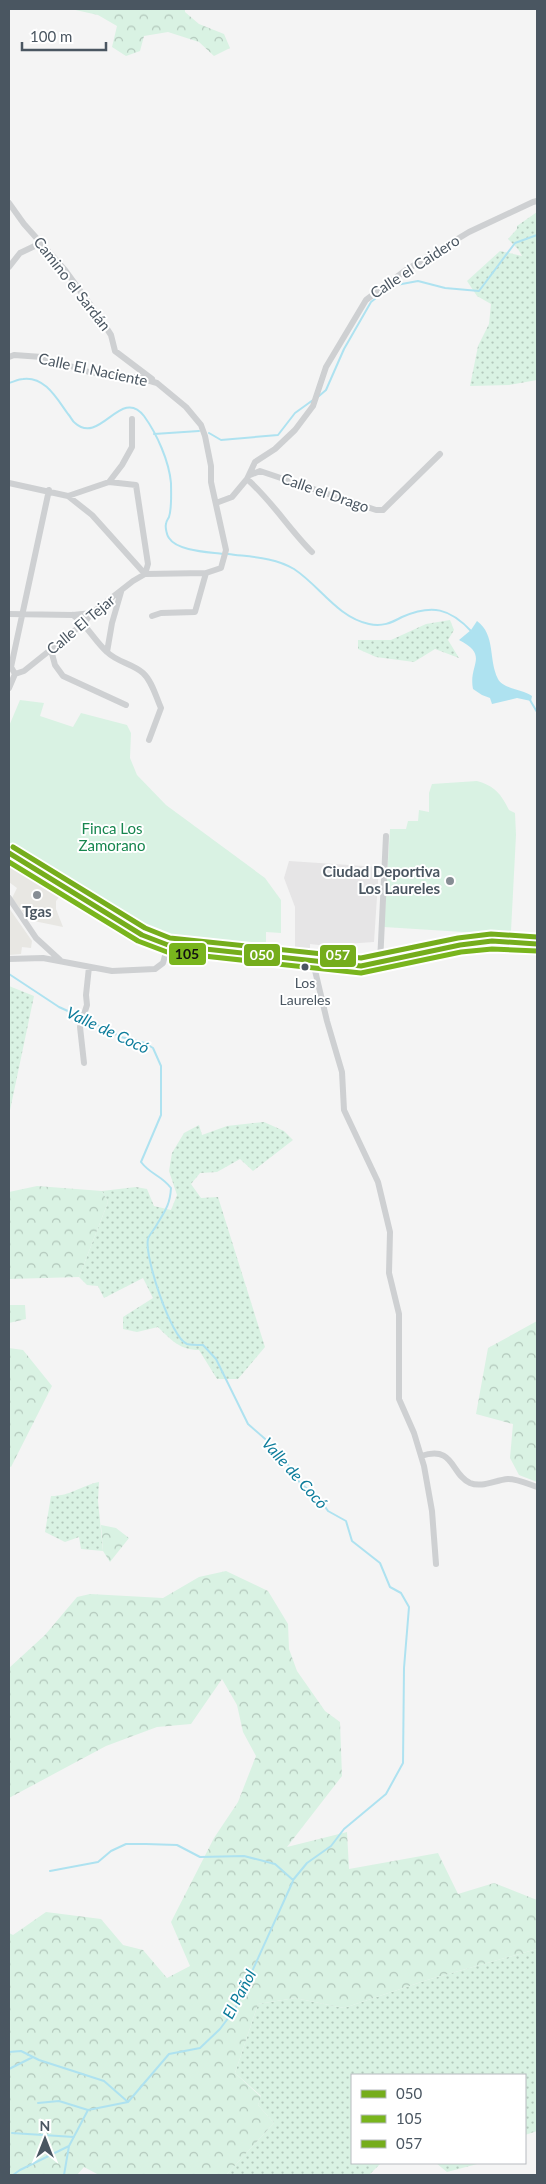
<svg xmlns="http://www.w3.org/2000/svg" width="546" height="2184" font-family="Lato,sans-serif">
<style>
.commercial{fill:#e8e7e3}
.education{fill:#e6e5e6}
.grass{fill:url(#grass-dots)}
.forest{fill:url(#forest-crowns)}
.park{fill:#d9f2e3}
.water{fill:#aee2f0}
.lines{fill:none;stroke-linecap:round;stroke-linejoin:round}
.stream{stroke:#aee2f0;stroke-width:2}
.street{stroke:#ced0d2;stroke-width:6}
.primary{stroke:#caced1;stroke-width:10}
.bus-1-casing{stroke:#fff;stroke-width:9}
.bus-2-casing{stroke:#fff;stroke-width:9}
.bus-3-casing{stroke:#fff;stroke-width:9}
.bus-1{stroke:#75ad1c;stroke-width:5}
.bus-2{stroke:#79b51d;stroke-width:5}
.bus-3{stroke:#75ad1c;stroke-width:5}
.poi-dot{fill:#868d94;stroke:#fff;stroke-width:2}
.bus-dot{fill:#4a5661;stroke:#fff;stroke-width:2}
.labels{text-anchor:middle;stroke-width:4;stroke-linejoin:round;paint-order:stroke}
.bus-label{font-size:14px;fill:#4a5661;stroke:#fff}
.street-label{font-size:15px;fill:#4a5661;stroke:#fff}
.park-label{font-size:15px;fill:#17864f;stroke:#fff}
.poi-label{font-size:15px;font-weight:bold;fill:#4a5661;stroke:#fff;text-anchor:end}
.water-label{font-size:16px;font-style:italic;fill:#0c7c9b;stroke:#fff}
.line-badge{stroke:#fff;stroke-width:2}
.badge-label{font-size:14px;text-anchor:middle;font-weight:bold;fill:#fff}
.pale-badge-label{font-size:14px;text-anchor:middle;font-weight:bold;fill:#111}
</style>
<defs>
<pattern id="grass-dots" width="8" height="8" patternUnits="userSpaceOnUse" patternTransform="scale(1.25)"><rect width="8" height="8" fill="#d9f2e3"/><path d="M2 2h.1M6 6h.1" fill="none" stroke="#b2c7bb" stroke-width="1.8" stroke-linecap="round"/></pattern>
<pattern id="forest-crowns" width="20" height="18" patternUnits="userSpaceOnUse" patternTransform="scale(1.25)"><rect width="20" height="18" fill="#d9f2e3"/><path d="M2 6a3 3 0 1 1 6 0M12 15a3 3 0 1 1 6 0" fill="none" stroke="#b2c7bb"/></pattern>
</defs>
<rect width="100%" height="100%" fill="#f4f4f4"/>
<!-- commercial -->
<path class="commercial" d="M9 859 63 892 56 901V909L63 927 29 920 12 898 17 888 9 882Z
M9 908 32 941 31 948 22 947 21 954 9 955Z"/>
<!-- education -->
<path class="education" d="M289 861 379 867 374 942 345 944 344 948 310 944V949L295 948V907L284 878Z"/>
<!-- grass -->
<path class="grass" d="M537 212V380L509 385 470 386 478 346 489 324 491 304 477 296 467 281 500 251 522 256 518 249 508 239 517 229V226Z
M450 620 454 630 448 640 459 658 435 649 414 662 376 657 358 649V640H391L426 624Z
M9 986 34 996 9 1115Z
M264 1122 284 1131 293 1140 253 1171 240 1159 217 1172 200 1173 191 1184 201 1198 218 1197 265 1347 238 1379H217L199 1350C180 1350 171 1340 158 1327L137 1332 123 1329V1317L153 1298 143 1278 104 1298 98 1286 87 1285 79 1277 108 1202 102 1191 136 1187 147 1189 154 1206 171 1210 177 1195 169 1171 172 1153 184 1133 199 1125 202 1135 227 1126Z
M99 1482 98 1501 103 1551 81 1549 79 1537 65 1542 45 1532 51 1496C71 1496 80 1486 99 1482Z
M537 1949V2131L525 2135V2075H352V2163H381L369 2175H226L274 2123 258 2105 261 2096 235 2073 258 2004 295 1998 344 2008 427 1980Z
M436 2163H481L447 2172Z"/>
<!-- forest -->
<path class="forest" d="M71 9H185V12L199 24 224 34 230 48 214 56 199 42 168 32 144 36 140 51 126 56 112 47 117 26 98 15Z
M37 1186 102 1191 108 1202 79 1277 9 1279V1192Z
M9 1305H25L26 1319 9 1323Z
M537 1321V1482L519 1475 510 1458 513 1424 476 1414 488 1348Z
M9 1348 23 1350 52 1386 11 1467 9 1466Z
M101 1525 116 1528 129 1538 110 1562 103 1551Z
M226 1571 268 1591 288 1624 289 1649 297 1671 325 1711 340 1722 342 1776 287 1847 347 1832 349 1869 438 1853 458 1894 494 1883 537 1900V1949L427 1980 344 2008 295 1998 258 2004 235 2073 261 2097 258 2105 274 2123 226 2175H99L84 2167 77 2175H9V1933L13 1935 46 1912 101 1919 123 1945 143 1950 167 1978 190 1966 171 1922 214 1838 238 1802 256 1756 243 1732 237 1705 222 1679 191 1724 157 1727 106 1746 9 1798V1668L45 1635 77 1597 90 1594 163 1598 199 1577Z"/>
<!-- park -->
<path class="park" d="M20 700 44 703 40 716 73 727 81 713 127 725 131 733 130 758 137 775 166 805 265 878 281 900V933L266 932V948L197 941 147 930 61 879 51 875 9 846V726Z
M477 781C495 786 501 794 509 810L515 813 516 835 511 931 463 932 384 927 390 829H406L408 821H418L419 810 429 812V793L432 784Z"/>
<!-- water -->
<path class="water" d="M477 621C496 635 488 659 498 679 503 689 523 689 532 696L531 701 517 698 492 704 490 698 482 695 473 689C468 664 490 656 459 640L471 630Z"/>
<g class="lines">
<!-- stream -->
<path class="stream" d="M9 383C13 382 19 379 23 379 45 376 57 399 68 414 71 417 72 421 75 423 100 446 121 386 144 416 157 434 169 461 171 483 171 492 172 508 169 517 168 519 166 521 166 524 165 527 167 536 169 538 177 551 209 552 223 554
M319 396 326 390 344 349 371 302 391 286 418 281 445 288 479 291 515 243 537 235
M209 433 221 440 278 435 295 413 313 400
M154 434 199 431
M228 554C250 557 274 557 294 569 320 586 337 617 369 624 382 627 391 623 402 617 432 604 450 608 472 632
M530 700 537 712
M9 974 59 1007 81 1017
M50 1871 98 1862 111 1851 126 1844H146L177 1845 200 1857 244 1856 275 1864 293 1880 307 1863 331 1846 344 1829 386 1794 403 1763 404 1668 409 1607 401 1593 390 1587 380 1563 352 1541 346 1521 328 1511 319 1498 300 1483 279 1451 248 1424 216 1359 203 1345C198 1345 191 1345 187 1344 171 1338 144 1256 148 1239 149 1235 154 1230 156 1226 165 1211 170 1205 171 1188 161 1175 151 1175 141 1162L161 1115V1066L153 1048 145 1043 121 1037 85 1019
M9 2052 21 2051 39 2060 104 2081 128 2102
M9 2069 33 2057
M38 2103 59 2101 88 2110
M12 2133 74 2137
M13 2175 20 2170 69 2146 88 2110 128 2102 169 2054 200 2048 220 2029 235 2009 293 1881
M64 2175 69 2146"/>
<!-- street -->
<path class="street" d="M9 203 24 224 65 270 100 318 111 335 115 351 152 379
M9 267 20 253 41 243
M9 357 14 355 42 357 89 372 140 378 157 383 186 407 201 425 205 436 211 466V482L226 550 221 568 206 573 145 574 133 581 92 613 84 623 24 671 15 674
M250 475 260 471 376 510H383L440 454
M247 479C272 501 289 529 312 552
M109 482 122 465 132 447V419
M9 483 68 496 92 515 145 574
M68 496 109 482 136 485 148 564 145 574
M216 503 232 497 247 479 255 462 275 449 295 430 313 406 326 367 366 300 406 270 469 232 533 202 537 201
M9 614 73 615 92 613
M73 615C87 625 94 640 107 652 117 662 133 664 143 673 152 681 156 697 161 708L149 740
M152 616 161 613 195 612 206 573
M51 650 55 665 63 676 126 705
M107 652 112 623 121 592
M15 674 11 667 49 490
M9 688 15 674
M9 898 36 938 60 960
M9 959 43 958 112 971 155 969 163 963 168 945
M313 962 327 1021 342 1072 344 1110 378 1182 390 1232 389 1273 399 1314V1399L414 1433 424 1466 432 1511 436 1564
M380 963 386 836
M84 1063 80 1027 87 1005 86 995 89 967
M421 1456C455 1445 450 1474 470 1483 482 1488 495 1480 508 1479 518 1479 528 1484 537 1487"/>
<!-- primary -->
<path class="primary" d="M9 853 142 935 168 945 189 948 361 966 460 945 492 941 537 944"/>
<defs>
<path id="bus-1" d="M9 853 142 935 168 945 361 966 460 945 492 941 537 944"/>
<path id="bus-2" d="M9 862 138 941 167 952 361 973 461 952 492 949 537 951"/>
<path id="bus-3" d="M13 847 145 928 170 938 361 958 458 938 491 934 537 937"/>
</defs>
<!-- bus-1 casing -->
<use href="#bus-1" class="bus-1-casing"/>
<!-- bus-2 casing -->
<use href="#bus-2" class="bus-2-casing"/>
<!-- bus-3 casing -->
<use href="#bus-3" class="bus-3-casing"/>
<!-- bus-1 -->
<use href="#bus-1" class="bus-1"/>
<!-- bus-2 -->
<use href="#bus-2" class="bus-2"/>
<!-- bus-3 -->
<use href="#bus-3" class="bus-3"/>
</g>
<!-- markers -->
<g class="poi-dot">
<circle cx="450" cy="881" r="5"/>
<circle cx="37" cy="895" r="5"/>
</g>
<circle class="bus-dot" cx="305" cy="967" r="4.5"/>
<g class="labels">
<!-- bus labels -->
<g class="bus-label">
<text x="305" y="988">Los<tspan x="305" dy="17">Laureles</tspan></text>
</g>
<!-- street labels -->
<g class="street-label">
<text transform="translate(415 267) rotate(-33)" y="5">Calle el Caidero</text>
<text transform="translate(72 284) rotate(52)" y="5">Camino el Sardán</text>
<text transform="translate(93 370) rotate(12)" y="5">Calle El Naciente</text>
<text transform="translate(325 493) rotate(19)" y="5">Calle el Drago</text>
<text transform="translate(81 625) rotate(-40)" y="5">Calle El Tejar</text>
</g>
<!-- park labels -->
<g class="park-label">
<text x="112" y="834">Finca Los<tspan x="112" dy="17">Zamorano</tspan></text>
</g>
<!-- poi labels -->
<g class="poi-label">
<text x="440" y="877">Ciudad Deportiva<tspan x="440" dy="17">Los Laureles</tspan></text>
<text x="37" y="917" text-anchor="middle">Tgas</text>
</g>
<!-- water labels -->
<g class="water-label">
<text transform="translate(108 1030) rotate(25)" y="6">Valle de Cocó</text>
<text transform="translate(295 1473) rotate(48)" y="6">Valle de Cocó</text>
<text transform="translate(239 1994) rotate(-62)" y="6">El Pañol</text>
</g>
</g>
<g class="line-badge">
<rect x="168" y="942" width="39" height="24" rx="5" fill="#79b51d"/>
<rect x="243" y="943" width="38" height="24" rx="5" fill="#75ad1c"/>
<rect x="319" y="944" width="38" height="24" rx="5" fill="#75ad1c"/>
</g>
<g class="badge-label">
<text x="262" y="960">050</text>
<text x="338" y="960">057</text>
</g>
<g class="pale-badge-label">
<text x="187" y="959">105</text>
</g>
<!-- border -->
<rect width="546" height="2184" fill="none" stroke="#4a5661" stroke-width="20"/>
<!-- legend -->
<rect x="351" y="2074" width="175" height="90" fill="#ffffff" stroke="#b7bbc0"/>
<rect x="361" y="2090" width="25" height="8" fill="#75ad1c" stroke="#b7bbc0"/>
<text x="396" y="2099" font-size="15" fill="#4a5661">050</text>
<rect x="361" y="2115" width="25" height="8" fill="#79b51d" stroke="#b7bbc0"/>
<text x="396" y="2124" font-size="15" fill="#4a5661">105</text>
<rect x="361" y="2140" width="25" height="8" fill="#75ad1c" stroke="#b7bbc0"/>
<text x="396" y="2149" font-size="15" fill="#4a5661">057</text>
<!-- north arrow -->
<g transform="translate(45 2139)" stroke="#ffffff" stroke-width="4" paint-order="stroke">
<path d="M0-4L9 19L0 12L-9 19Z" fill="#4a5661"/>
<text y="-8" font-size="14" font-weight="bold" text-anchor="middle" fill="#4a5661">N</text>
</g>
<!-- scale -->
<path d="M22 42v8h84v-8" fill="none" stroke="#4a5661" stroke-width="2.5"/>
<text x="30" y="42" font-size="15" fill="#4a5661" stroke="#ffffff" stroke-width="4" paint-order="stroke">100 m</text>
</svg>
